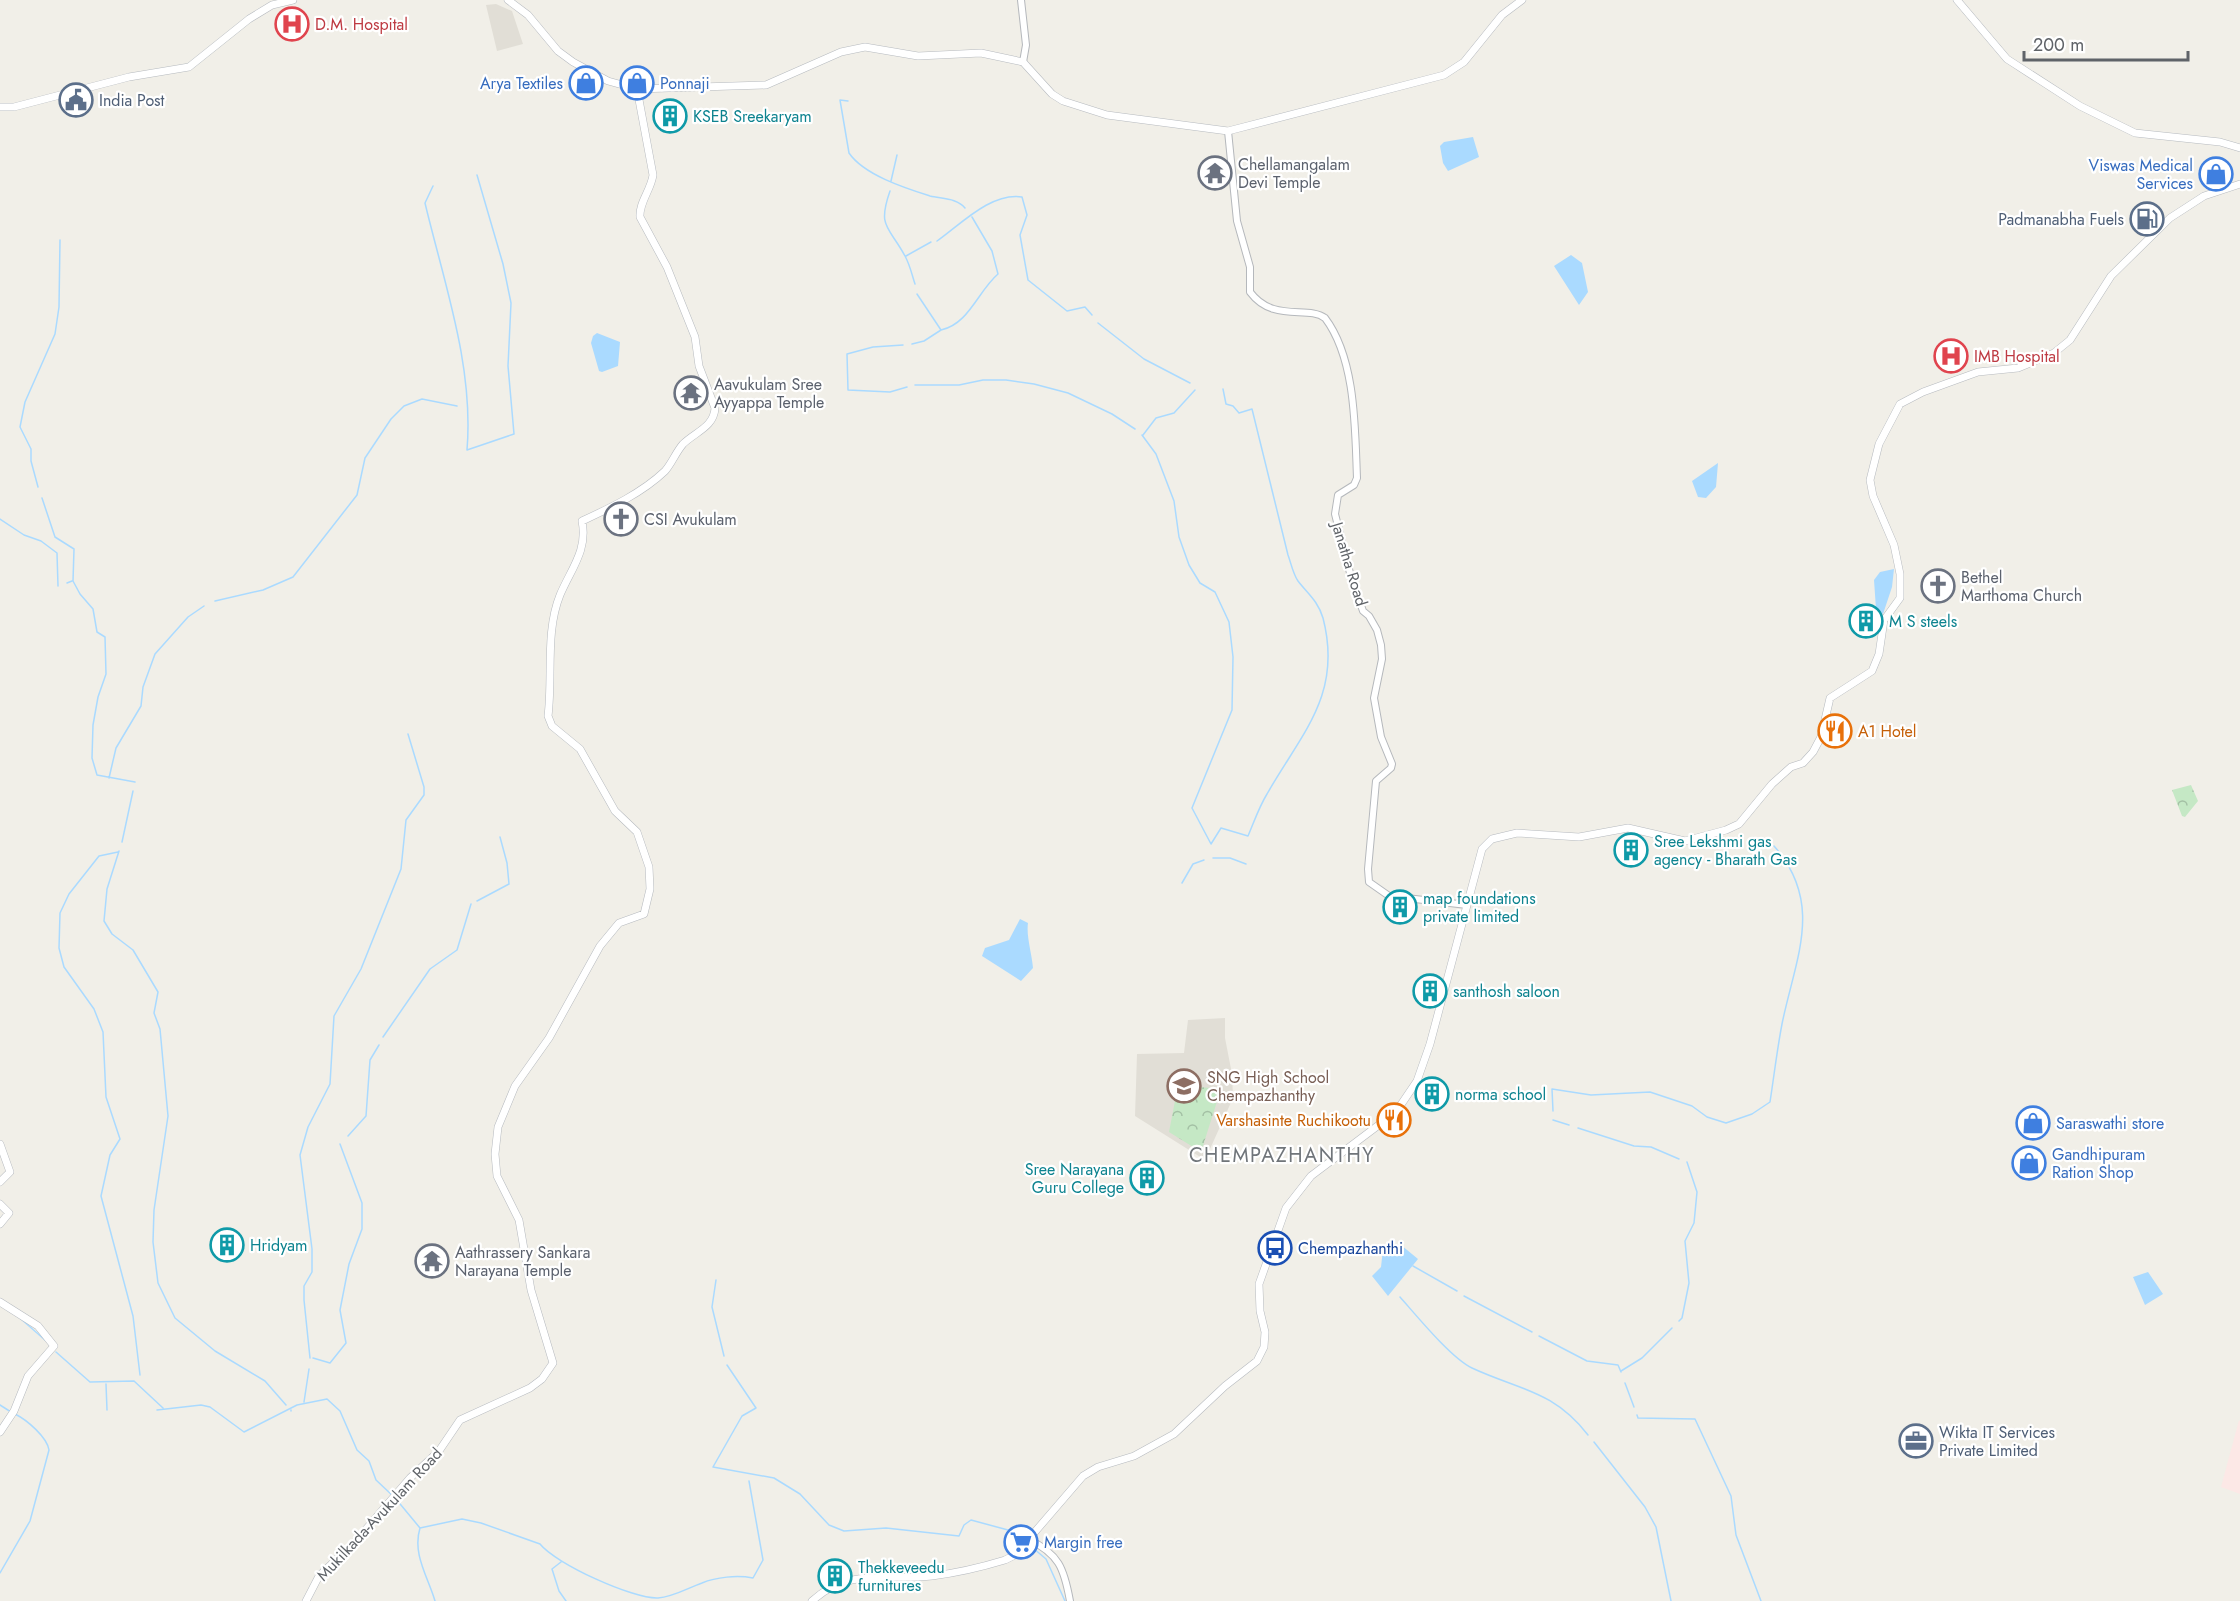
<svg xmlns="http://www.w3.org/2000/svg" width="2240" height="1601" font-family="Jost,sans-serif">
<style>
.education{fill:#e1ded6}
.medical{fill:#fce8e6}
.forest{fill:url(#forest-crowns)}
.water{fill:#aadaff}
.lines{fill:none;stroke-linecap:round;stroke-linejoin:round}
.stream{stroke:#aadaff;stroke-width:1.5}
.tertiary-casing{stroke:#b5b8bc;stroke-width:8}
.secondary-casing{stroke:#b6babf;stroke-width:8}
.tertiary{stroke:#fff;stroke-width:6}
.secondary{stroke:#fff;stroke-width:7}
.labels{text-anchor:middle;stroke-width:4.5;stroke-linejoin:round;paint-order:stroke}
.health-label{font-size:16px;fill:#be3a42;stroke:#fff;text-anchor:start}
.shop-label{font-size:16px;fill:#366cbe;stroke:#fff;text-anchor:start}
.service-label{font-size:16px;fill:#4e5e75;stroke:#fff;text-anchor:start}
.culture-label{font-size:16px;fill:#0d838f;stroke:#fff;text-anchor:start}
.worship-label{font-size:16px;fill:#5b616d;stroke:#fff;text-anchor:start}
.street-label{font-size:16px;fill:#5f6368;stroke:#fff}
.food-label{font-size:16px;fill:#c56008;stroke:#fff;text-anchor:start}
.education-label{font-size:16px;fill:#785e54;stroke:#fff;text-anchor:start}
.transit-label{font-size:16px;fill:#164399;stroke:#fff;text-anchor:start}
.quarter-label{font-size:20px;letter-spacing:1.5px;fill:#70757a;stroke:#fff}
</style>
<defs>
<pattern id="forest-crowns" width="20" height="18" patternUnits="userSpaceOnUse" patternTransform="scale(1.5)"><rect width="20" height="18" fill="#c5e8c5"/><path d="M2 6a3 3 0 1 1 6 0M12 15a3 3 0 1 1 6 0" fill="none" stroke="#a3c0a4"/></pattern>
</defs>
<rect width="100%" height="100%" fill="#f1efe8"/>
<!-- education -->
<path class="education" d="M496 4 512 11 523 44 497 51 486 5Z
M1225 1018V1038L1232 1074 1233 1098 1205 1160 1135 1116 1137 1054 1184 1053 1188 1020Z"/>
<!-- medical -->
<path class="medical" d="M2239 1420 2240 1421V1494L2221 1487Z"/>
<!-- forest -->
<path class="forest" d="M2191 785 2198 801 2185 817 2182 816 2172 790Z
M1178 1085 1221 1089 1201 1152 1169 1132Z"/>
<!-- water -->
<path class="water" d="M1473 137 1479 157 1448 171 1443 163 1440 146 1444 142Z
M1571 255 1582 263 1588 292 1579 305 1554 266Z
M597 333 620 342 618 366 602 372 599 371 591 343 593 336Z
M1718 463 1716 487 1706 498 1698 497 1692 481Z
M1894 569 1892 587 1883 614 1876 609 1874 580 1880 572Z
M1020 919 1028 923C1026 936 1032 954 1033 968L1021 981 982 956 985 948 1009 940Z
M1401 1245 1418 1259 1388 1296 1372 1276 1381 1267 1383 1249Z
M2148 1272 2163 1294 2145 1305 2133 1277Z"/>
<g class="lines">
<!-- stream -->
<path class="stream" d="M848 101 840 100 849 153C864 175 905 188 930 196 942 199 957 198 965 208
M891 181 897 155
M433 186 425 203C444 283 474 366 467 450L514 434 508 366 511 303 503 264 477 175
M890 191C877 228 889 226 905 256 910 265 912 275 915 284
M937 241C960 225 991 192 1022 197L1027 215 1020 235 1028 280 1067 311 1085 307 1092 315
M906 256 931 242
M1098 323 1144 359 1190 383
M941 330C969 324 978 291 998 274L992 251 972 217
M912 344 924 341 941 330 917 294
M903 345 873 347 847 354 848 390 890 392 907 387
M915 385H959L983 380H1006L1034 384 1068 393 1112 414 1135 429
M1142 435 1156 454 1174 501 1179 537 1189 565 1200 583 1215 592 1229 622 1233 657 1232 710 1192 808 1211 844 1221 828 1248 836C1254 822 1259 807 1267 794 1301 734 1343 695 1323 618 1318 601 1308 594 1298 581 1293 574 1291 563 1288 555L1252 409 1239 413 1233 406 1226 404 1223 389
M1143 435 1156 418 1174 413 1195 390
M38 487 31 461V449L20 427 25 402 55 334 59 307 60 240
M42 498 55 537 74 549 73 581 80 594 93 609 97 632 105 637 106 674 98 697 93 725 92 758 97 775 135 782
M0 519 24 535 41 541 57 553 58 586
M67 583 72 581
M215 601 263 590 293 577 357 495 365 458 391 419 404 406 422 399 457 406
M109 778 116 748 141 706 143 687 155 654 188 617 204 606
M122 842 133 791
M119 851 107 889 104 921 112 934 133 950 158 992 154 1013 160 1029 168 1116 154 1210 153 1242 158 1283 175 1318 215 1351 265 1381 286 1405
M118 852 99 856 69 894 60 913 59 948 64 967 94 1009 103 1032 106 1097 120 1139 110 1155 101 1196 133 1316 140 1375
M1213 858H1230L1246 864
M1182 883 1193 864 1204 860
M477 901 509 884 507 863 500 837
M383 1037 430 969 457 950 471 904
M1553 1111 1552 1089 1591 1095 1650 1092 1692 1106 1707 1117 1726 1123 1752 1114 1770 1102C1774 1076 1777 1050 1782 1024 1795 959 1825 904 1774 846
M1553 1120 1569 1125
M1578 1128 1634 1146 1651 1147 1679 1159
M348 1136 366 1116 370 1060 379 1045
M1413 1266 1457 1291
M716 1280 712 1307 724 1356
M1464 1296 1532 1332
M1400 1297C1416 1315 1451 1358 1472 1368 1519 1390 1553 1390 1588 1435
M21 1319 45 1340
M1679 1321 1682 1318 1689 1283 1685 1241 1694 1223 1697 1192 1687 1162
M1539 1336 1587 1361 1618 1365 1621 1372
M56 1352 90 1382 134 1381 163 1408
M310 1358 304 1300V1286L312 1272V1249L300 1155 308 1127 330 1084 334 1016 361 969 401 869 406 820 424 795V787L408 734
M313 1358 330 1363 346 1343 340 1310 349 1264 362 1229V1203L340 1144
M727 1365 756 1408 742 1416 713 1467 774 1478 800 1494 829 1525 844 1531 886 1528 959 1536 964 1525 971 1520 1008 1530 1025 1540
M1621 1371 1642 1358 1672 1328
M1625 1383 1634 1407
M106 1384 107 1410
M304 1402 309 1369
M0 1405 11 1412
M157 1410 201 1405 210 1407 244 1432 297 1405 327 1399 340 1411 357 1450 369 1461 376 1480 393 1496
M291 1410V1411
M1637 1415 1638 1418 1695 1419 1731 1496 1736 1535 1761 1601
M1594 1442 1645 1507 1656 1527 1671 1601
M396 1499 420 1528 462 1519 481 1523 540 1544C556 1564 633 1599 658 1598 673 1597 688 1588 702 1583 716 1577 737 1575 753 1578L763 1560 749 1481
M420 1528C412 1554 428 1577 435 1601
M1033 1548 1046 1559 1065 1601
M561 1562 552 1569 559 1591 566 1601
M0 1573 30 1521 49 1450C47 1437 27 1420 15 1414"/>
<defs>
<path id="tertiary" d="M1021 0 1026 45 1023 62
M1228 131 1237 221 1250 267V292C1273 323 1308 305 1325 318 1356 359 1355 429 1357 478L1354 485 1338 495 1335 514 1351 577 1363 611 1369 616 1377 630 1381 645 1382 659 1374 698 1381 737 1392 764 1391 768 1376 781 1368 869 1369 882 1389 896 1467 905
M1028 1539C1059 1554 1064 1568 1070 1601"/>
<path id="secondary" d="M508 0 528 15 558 51 573 62 608 81 637 89 766 85 841 52 865 47 918 56 981 53 1023 62 1052 94 1063 101 1107 115 1228 131 1444 75 1464 62 1502 15 1522 0
M1957 0 2007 59 2080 106 2135 133 2220 142 2240 148
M0 107H14L129 77 189 67 249 19 272 5 293 0
M0 1144 10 1172 0 1182
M0 1204 9 1213 0 1224
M0 1302 38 1326 54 1346 28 1376 14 1411 0 1432
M306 1601 319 1576 355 1542 410 1478 439 1451 460 1420 530 1388 542 1379 553 1363 531 1290 519 1220 497 1176 495 1154 498 1127 515 1086 549 1038 600 946 619 923 644 914 650 889 649 867 637 832 615 811 580 749 552 726 548 716C553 676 545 632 560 595 571 569 588 550 582 521 610 508 642 493 665 471 672 463 676 452 683 444 695 432 714 427 715 408L699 366 695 337 667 267 640 217C639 202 651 190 653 175L637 89
M812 1601C849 1567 888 1581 932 1576 957 1573 982 1567 1005 1560L1015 1555 1083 1476 1098 1467 1134 1456 1174 1434 1225 1386 1257 1361 1264 1347 1265 1332 1260 1311 1259 1284 1286 1208 1311 1176 1396 1112 1417 1081 1430 1044 1482 849 1492 839 1517 833 1579 837 1628 828 1685 841 1726 830 1739 824 1772 784 1791 767 1803 763 1813 752 1821 737 1830 698 1872 671 1879 654 1884 620 1900 598V574L1894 545 1873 496 1870 480 1879 444 1900 404 1923 392 1978 372 2018 368 2054 353 2070 340 2111 276 2170 218 2204 196 2240 184"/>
</defs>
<!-- tertiary casing -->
<use href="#tertiary" class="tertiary-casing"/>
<!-- secondary casing -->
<use href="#secondary" class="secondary-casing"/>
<!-- tertiary -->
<use href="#tertiary" class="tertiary"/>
<!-- secondary -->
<use href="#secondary" class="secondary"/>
</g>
<!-- icons -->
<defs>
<symbol id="hospital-ring" viewBox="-11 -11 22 22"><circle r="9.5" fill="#fff" stroke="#e0444e" stroke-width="1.5"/><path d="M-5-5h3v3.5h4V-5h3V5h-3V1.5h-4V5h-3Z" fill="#e0444e"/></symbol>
<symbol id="shop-ring" viewBox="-11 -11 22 22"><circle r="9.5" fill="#fff" stroke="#3f7fe0" stroke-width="1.5"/><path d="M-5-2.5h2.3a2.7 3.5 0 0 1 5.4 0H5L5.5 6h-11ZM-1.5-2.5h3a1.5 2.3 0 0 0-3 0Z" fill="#3f7fe0"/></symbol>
<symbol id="civic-ring" viewBox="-11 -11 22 22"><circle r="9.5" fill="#fff" stroke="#5c6f8a" stroke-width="1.5"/><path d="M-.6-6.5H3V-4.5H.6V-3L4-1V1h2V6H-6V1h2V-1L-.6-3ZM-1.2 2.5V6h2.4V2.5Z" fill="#5c6f8a"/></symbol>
<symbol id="building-ring" viewBox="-11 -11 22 22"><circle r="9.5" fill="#fff" stroke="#0f9aa8" stroke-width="1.5"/><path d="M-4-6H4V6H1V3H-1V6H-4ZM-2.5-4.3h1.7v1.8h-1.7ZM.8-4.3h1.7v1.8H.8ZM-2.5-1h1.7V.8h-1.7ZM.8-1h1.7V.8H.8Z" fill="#0f9aa8"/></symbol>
<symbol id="temple-ring" viewBox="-11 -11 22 22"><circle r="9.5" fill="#fff" stroke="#6b7280" stroke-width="1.5"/><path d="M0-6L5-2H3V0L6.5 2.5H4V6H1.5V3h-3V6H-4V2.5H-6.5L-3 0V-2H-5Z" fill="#6b7280"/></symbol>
<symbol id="fuel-ring" viewBox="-11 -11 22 22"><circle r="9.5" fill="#fff" stroke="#5c6f8a" stroke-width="1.5"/><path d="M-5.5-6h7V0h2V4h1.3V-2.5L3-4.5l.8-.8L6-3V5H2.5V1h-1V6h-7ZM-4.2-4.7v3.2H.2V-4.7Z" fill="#5c6f8a"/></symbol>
<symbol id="church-ring" viewBox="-11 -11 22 22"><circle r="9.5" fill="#fff" stroke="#6b7280" stroke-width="1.5"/><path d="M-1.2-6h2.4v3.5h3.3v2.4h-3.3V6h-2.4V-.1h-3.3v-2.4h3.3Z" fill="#6b7280"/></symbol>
<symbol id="restaurant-ring" viewBox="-11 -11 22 22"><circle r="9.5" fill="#fff" stroke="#e8710a" stroke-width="1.5"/><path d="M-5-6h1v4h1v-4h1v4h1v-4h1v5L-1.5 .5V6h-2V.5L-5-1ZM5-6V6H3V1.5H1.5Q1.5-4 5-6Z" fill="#e8710a"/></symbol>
<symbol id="school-ring" viewBox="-11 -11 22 22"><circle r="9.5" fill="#fff" stroke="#8d6e63" stroke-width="1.5"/><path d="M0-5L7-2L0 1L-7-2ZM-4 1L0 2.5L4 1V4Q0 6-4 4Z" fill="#8d6e63"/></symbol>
<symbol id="bus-ring" viewBox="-11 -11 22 22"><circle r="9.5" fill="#fff" stroke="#1a4fb4" stroke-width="1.5"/><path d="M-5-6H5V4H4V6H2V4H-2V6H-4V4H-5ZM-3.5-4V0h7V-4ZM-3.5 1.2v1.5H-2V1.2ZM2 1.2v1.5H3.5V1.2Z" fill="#1a4fb4"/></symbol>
<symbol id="office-ring" viewBox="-11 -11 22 22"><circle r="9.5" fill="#fff" stroke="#5c6f8a" stroke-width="1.5"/><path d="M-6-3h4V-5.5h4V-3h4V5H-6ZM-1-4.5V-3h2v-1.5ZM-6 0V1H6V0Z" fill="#5c6f8a"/></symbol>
<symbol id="supermarket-ring" viewBox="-11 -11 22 22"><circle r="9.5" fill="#fff" stroke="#3f7fe0" stroke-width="1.5"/><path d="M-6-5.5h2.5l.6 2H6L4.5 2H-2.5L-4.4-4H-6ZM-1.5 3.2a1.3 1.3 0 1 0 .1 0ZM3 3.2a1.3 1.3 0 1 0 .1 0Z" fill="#3f7fe0"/></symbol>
</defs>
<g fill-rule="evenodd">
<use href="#hospital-ring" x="273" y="5" width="38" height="38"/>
<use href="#shop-ring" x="567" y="64" width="38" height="38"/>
<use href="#shop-ring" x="618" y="64" width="38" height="38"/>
<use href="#civic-ring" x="57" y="81" width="38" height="38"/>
<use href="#building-ring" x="651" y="97" width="38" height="38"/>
<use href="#temple-ring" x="1196" y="154" width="38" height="38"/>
<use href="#shop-ring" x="2197" y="155" width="38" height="38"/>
<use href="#fuel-ring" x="2128" y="200" width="38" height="38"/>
<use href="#hospital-ring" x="1932" y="337" width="38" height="38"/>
<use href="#temple-ring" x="672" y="374" width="38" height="38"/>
<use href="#church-ring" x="602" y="500" width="38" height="38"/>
<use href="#church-ring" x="1919" y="567" width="38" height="38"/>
<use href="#building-ring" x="1847" y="602" width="38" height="38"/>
<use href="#restaurant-ring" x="1816" y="712" width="38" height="38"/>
<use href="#building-ring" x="1612" y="831" width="38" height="38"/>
<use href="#building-ring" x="1381" y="888" width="38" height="38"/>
<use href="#building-ring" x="1411" y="972" width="38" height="38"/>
<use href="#school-ring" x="1165" y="1067" width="38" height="38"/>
<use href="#building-ring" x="1413" y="1075" width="38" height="38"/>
<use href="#restaurant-ring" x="1375" y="1101" width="38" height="38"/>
<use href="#shop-ring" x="2014" y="1104" width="38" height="38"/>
<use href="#shop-ring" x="2010" y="1144" width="38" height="38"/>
<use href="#building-ring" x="1128" y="1159" width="38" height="38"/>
<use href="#building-ring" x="208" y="1226" width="38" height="38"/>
<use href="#bus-ring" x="1256" y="1229" width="38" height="38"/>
<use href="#temple-ring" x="413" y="1242" width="38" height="38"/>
<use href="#office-ring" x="1897" y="1422" width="38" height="38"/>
<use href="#supermarket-ring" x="1002" y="1523" width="38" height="38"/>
<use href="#building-ring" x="816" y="1557" width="38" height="38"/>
</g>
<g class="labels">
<!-- health labels -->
<g class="health-label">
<text x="315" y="30">D.M. Hospital</text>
<text x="1974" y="362">IMB Hospital</text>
</g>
<!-- shop labels -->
<g class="shop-label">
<text x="563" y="89" text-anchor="end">Arya Textiles</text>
<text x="660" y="89">Ponnaji</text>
<text x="2193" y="171" text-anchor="end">Viswas Medical<tspan x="2193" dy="18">Services</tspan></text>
<text x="2056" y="1129">Saraswathi store</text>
<text x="2052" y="1160">Gandhipuram<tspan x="2052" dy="18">Ration Shop</tspan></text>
<text x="1044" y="1548">Margin free</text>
</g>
<!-- service labels -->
<g class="service-label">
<text x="99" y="106">India Post</text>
<text x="2124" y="225" text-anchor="end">Padmanabha Fuels</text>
<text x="1939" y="1438">Wikta IT Services<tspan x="1939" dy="18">Private Limited</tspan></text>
</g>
<!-- culture labels -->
<g class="culture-label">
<text x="693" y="122">KSEB Sreekaryam</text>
<text x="1889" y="627">M S steels</text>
<text x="1654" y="847">Sree Lekshmi gas<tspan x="1654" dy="18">agency - Bharath Gas</tspan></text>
<text x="1423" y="904">map foundations<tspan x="1423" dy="18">private limited</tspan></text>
<text x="1453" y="997">santhosh saloon</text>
<text x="1455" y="1100">norma school</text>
<text x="1124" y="1175" text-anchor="end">Sree Narayana<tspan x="1124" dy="18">Guru College</tspan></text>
<text x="250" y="1251">Hridyam</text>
<text x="858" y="1573">Thekkeveedu<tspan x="858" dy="18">furnitures</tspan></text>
</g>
<!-- worship labels -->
<g class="worship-label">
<text x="1238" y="170">Chellamangalam<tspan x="1238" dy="18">Devi Temple</tspan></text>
<text x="714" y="390">Aavukulam Sree<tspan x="714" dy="18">Ayyappa Temple</tspan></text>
<text x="644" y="525">CSI Avukulam</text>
<text x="1961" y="583">Bethel<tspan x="1961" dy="18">Marthoma Church</tspan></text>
<text x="455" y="1258">Aathrassery Sankara<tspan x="455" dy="18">Narayana Temple</tspan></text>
</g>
<!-- street labels -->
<g class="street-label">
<text transform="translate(1350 564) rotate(73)" y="6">Janatha Road</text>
<text transform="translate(379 1514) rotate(-47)" y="6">Mukilkada-Avukulam Road</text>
</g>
<!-- food labels -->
<g class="food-label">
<text x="1858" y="737">A1 Hotel</text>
<text x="1371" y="1126" text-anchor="end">Varshasinte Ruchikootu</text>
</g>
<!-- education labels -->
<g class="education-label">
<text x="1207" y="1083">SNG High School<tspan x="1207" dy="18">Chempazhanthy</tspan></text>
</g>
<!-- transit labels -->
<g class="transit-label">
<text x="1298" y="1254">Chempazhanthi</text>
</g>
<!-- quarter labels -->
<g class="quarter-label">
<text x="1282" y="1162">CHEMPAZHANTHY</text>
</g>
</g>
<!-- scale -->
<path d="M2024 51v9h164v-9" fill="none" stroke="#5f6368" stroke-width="3"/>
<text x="2033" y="51" font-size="18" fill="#5f6368" stroke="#ffffff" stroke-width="4.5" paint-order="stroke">200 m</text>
</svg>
